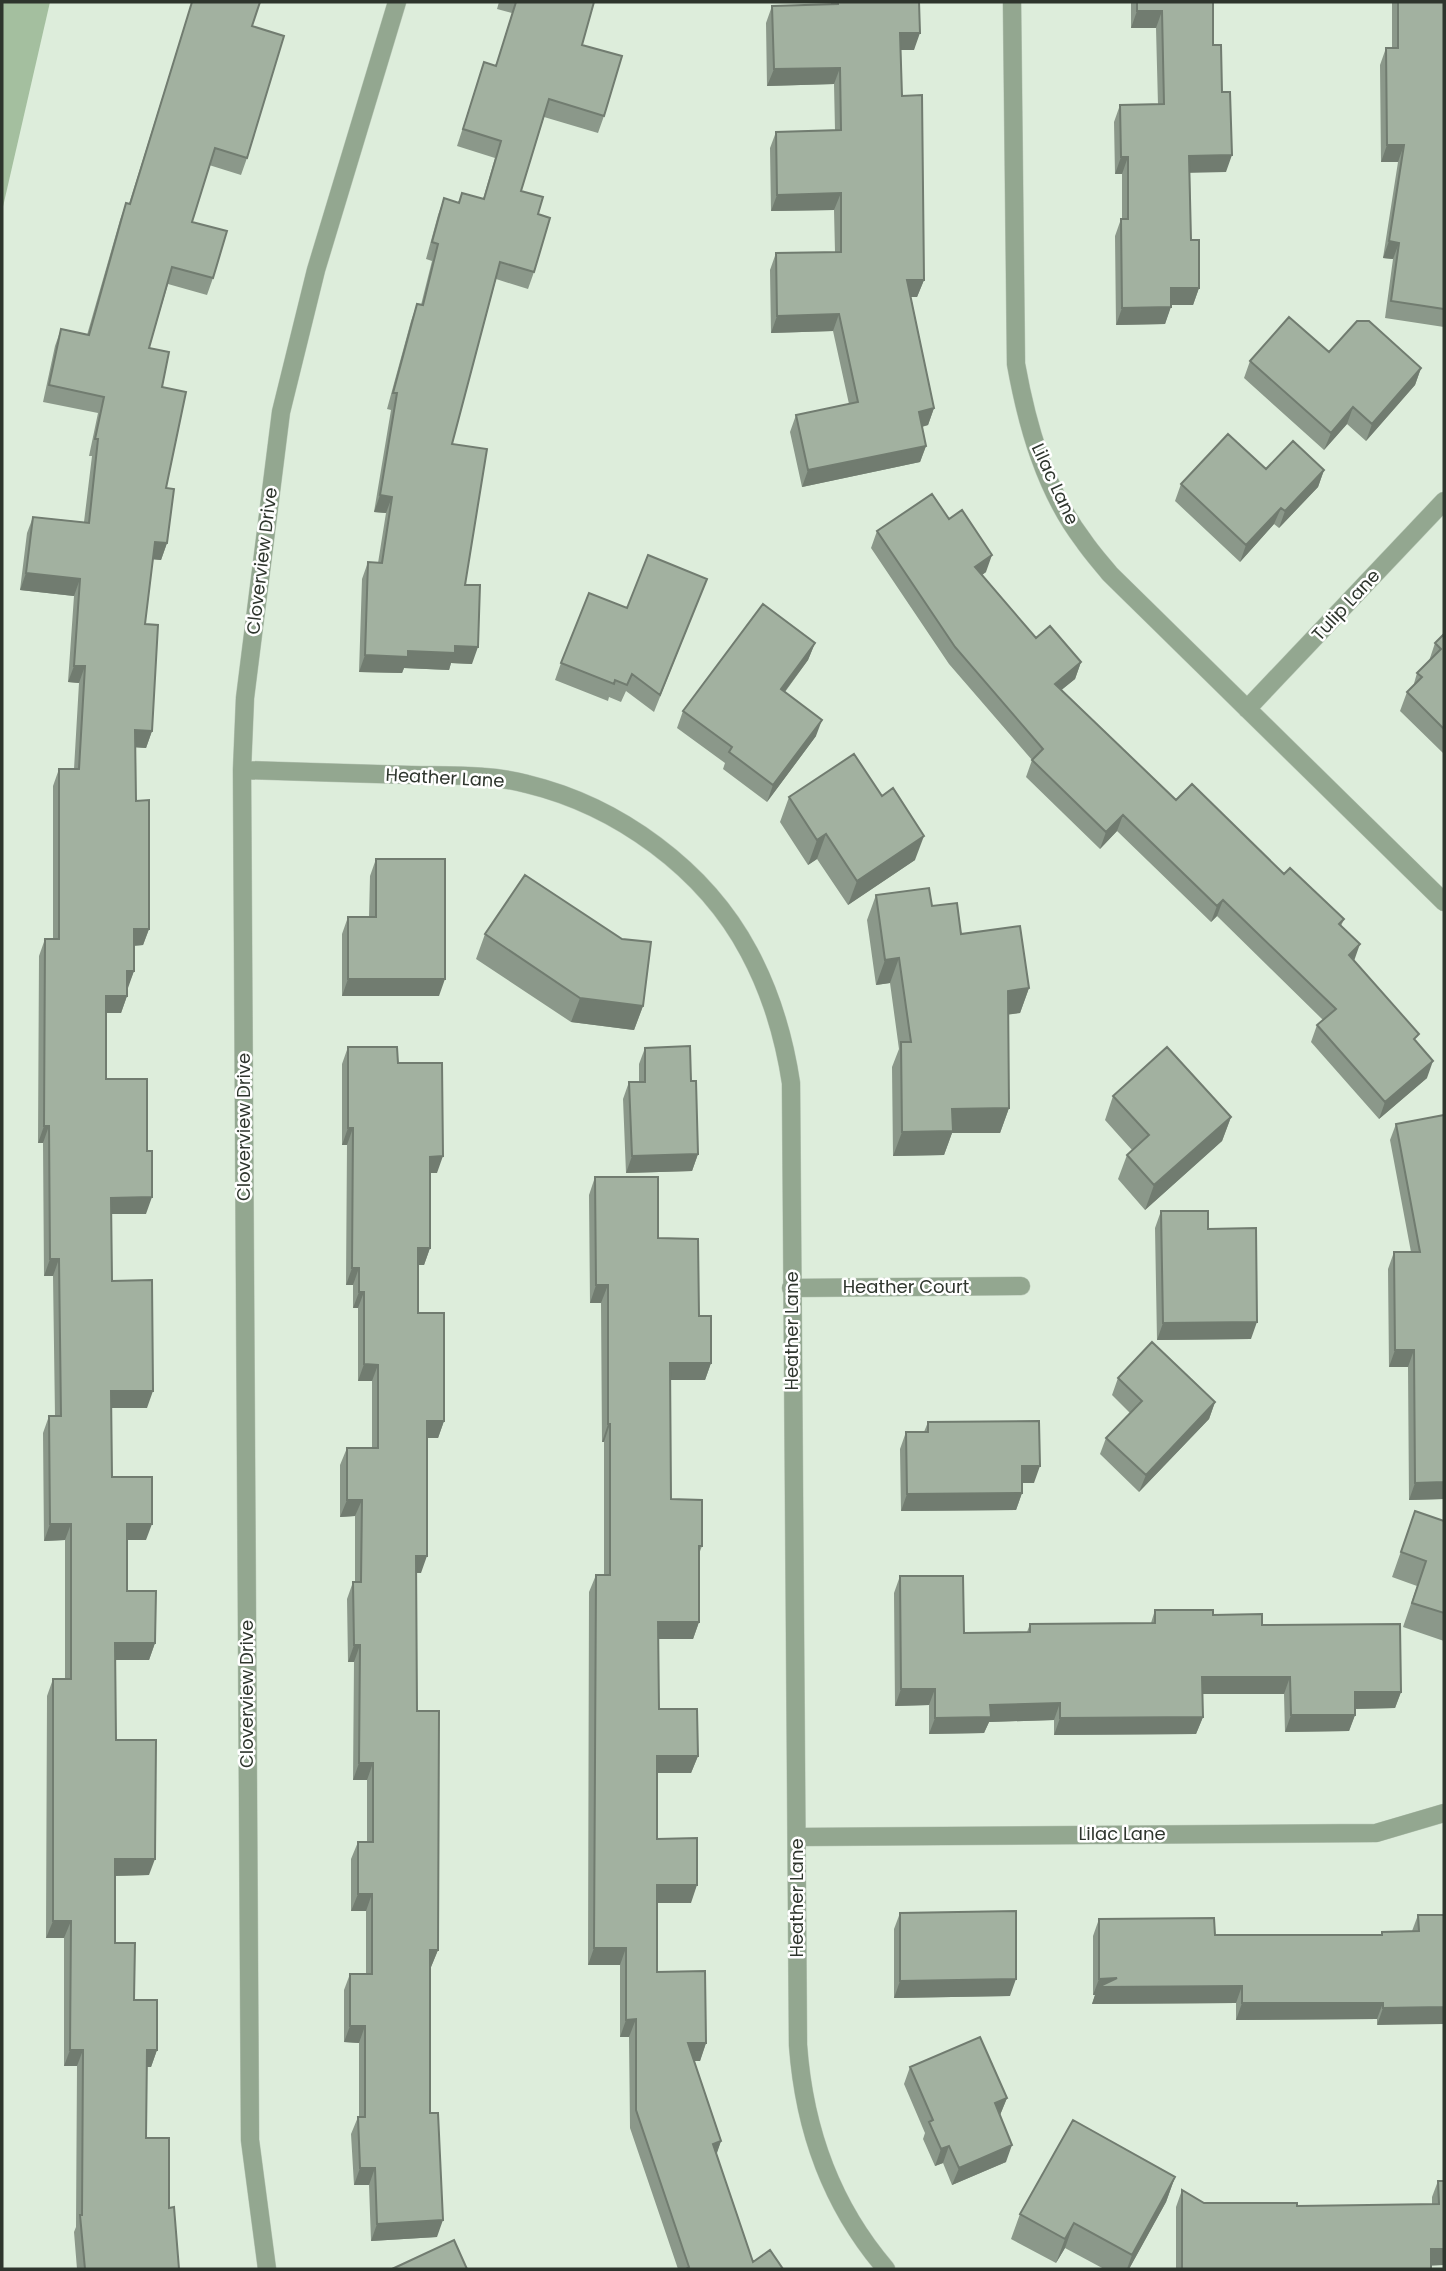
<svg xmlns="http://www.w3.org/2000/svg" width="1446" height="2271" font-family="Poppins,sans-serif">
<style>
.green{fill:#a4bf9f}
.lines{fill:none;stroke-linecap:round;stroke-linejoin:round}
.minor-casing{stroke:#bac8b8;stroke-width:19}
.minor{stroke:#93a790;stroke-width:18}
.wall{fill:#8b988a}
.shaded-wall{fill:#717c70}
.building{fill:#a2b1a0;stroke:#717c70;stroke-width:2}
.labels{text-anchor:middle;stroke-width:5;stroke-linejoin:round;paint-order:stroke}
.street-label{font-size:18px;fill:#2e352d;stroke:#fff}
</style>
<rect width="100%" height="100%" fill="#ddeddb"/>
<!-- green -->
<path class="green" d="M2 2H50L2 211Z"/>
<g class="lines">
<defs>
<path id="minor" d="M1012 2 1016 364C1027 425 1045 490 1083 540 1091 552 1101 563 1110 574L1444 902
M1247 709 1444 501
M242 770C298 772 355 773 411 775 450 776 490 774 527 784 618 806 705 869 749 952 771 993 784 1037 791 1083L798 2045C804 2128 831 2205 886 2269
M791 1288 1021 1286
M797 1837 1376 1833 1444 1813
M267 2269 250 2140 242 770 245 698 281 412 316 270 397 2"/>
</defs>
<!-- minor casing -->
<use href="#minor" class="minor-casing"/>
<!-- minor -->
<use href="#minor" class="minor"/>
</g>
<!-- wall -->
<path class="wall" d="M192 2H260L252 26 247 158 241 175 209 165 192 222 213 278 207 295 168 284 149 348 162 387 167 543 161 560 153 559 145 624 152 731 146 748 136 747V801L149 929 143 945 134 946V971L127 988V996L121 1013H106V1079L146 1214H112V1281L147 1408H111L112 1477 146 1540H127V1591L155 1643 149 1660H115L116 1740 149 1875 115 1876V1943L134 2000 157 2050 151 2067H147L146 2138 169 2208 179 2269H77L74 2232 76 2227 77 2066H64V1938H46L47 1696 53 1679H65V1540L44 1541 43 1433 49 1416H55L53 1276H44L43 1143H38L39 956 45 939H53V786L59 769H74L79 683 68 682 74 596 20 590 27 533 33 517 84 522 92 456H89L98 413 43 402 55 346 61 329 87 335 120 220 126 203 129 204Z
M499 2H594L582 45 604 116 598 133 544 117 521 191 538 214 534 272 528 289 496 279 452 444 472 664 451 663 449 670 404 668 402 673 359 672 362 579 368 562 378 563 386 513 374 512 391 410 387 409 411 321 417 304 421 305 432 261 426 259 438 215 444 198 458 203 462 193 483 199 495 158 457 146 484 62 496 66 512 13 497 9Z
M831 2H919L914 50H901L902 96 924 280 917 297H911L934 408 928 425 922 427 926 446 920 462 802 487 790 432 796 415 849 404 833 331 771 333 770 270 776 253 835 252 834 210 771 211 770 148 776 132 835 130 834 84 767 86 766 23 772 6 831 5Z
M1131 2H1213V45L1222 92 1226 172H1190L1191 240 1199 288 1193 305H1171L1165 324 1116 325 1115 236 1121 219H1122V174H1115L1114 122 1120 105H1158L1156 28H1131Z
M1392 2H1444V327L1385 318 1393 259 1383 258 1398 162H1381L1380 65 1386 48H1392Z
M1329 352 1421 368 1415 385 1366 441 1347 424 1324 450 1244 378 1250 361Z
M1266 469 1324 470 1318 487 1279 528 1274 524 1240 562 1175 501 1181 484Z
M949 519 986 572 982 575 1036 638 1081 662 1075 679 1061 690 1176 800 1284 874 1344 919 1341 926 1354 961 1416 1041 1427 1078 1379 1119 1311 1042 1317 1025 1323 1020 1217 916 1211 922 1117 831 1100 849 1026 777 1032 760 949 664 871 548 877 531Z
M707 579 654 712 626 691 621 702 609 697 608 701 555 680 561 663 627 608Z
M1444 634V754L1400 711 1407 692 1413 687 1417 673 1429 661 1435 643Z
M815 643 808 660 785 692 816 736 767 802 723 769 725 763 677 728 683 711Z
M882 796 915 860 848 905 817 859 808 865 780 822 789 797Z
M376 859 439 996H342V934L348 917H369L370 876Z
M876 895 932 906 961 934 1029 988 1020 1013 1008 1014 1009 1108 1000 1133H952L944 1155 893 1156 892 1067 899 1049 890 983 876 985 867 920Z
M485 934 643 1006 634 1030 571 1022 476 959Z
M348 1047 398 1063 437 1173H430V1248L424 1265H418V1313L444 1421 438 1438H427L421 1573H416L417 1711 438 1950 431 1967H430V2113L437 2237 371 2241 369 2185H354L351 2134 358 2117H359V2043L344 2042V1990L350 1974H366V1911H351V1859L358 1842H367V1780H353L354 1662H348L347 1599 353 1582H355V1516L340 1517V1465L347 1448H372V1381H358V1308H353V1285H346L347 1145H342V1064Z
M645 1048 691 1081 698 1154 692 1171 626 1173 623 1099 629 1082H639V1064Z
M1113 1096 1231 1117 1222 1141 1145 1210 1118 1179 1127 1155 1132 1150 1105 1120Z
M1444 1115V1499L1409 1500 1408 1367H1389L1388 1269 1394 1252H1411L1390 1140 1396 1124Z
M595 1177 658 1238 699 1316 711 1363 705 1380H670L671 1499 702 1546 699 1554V1622L693 1639H658L659 1709 698 1756 691 1773H657V1839L691 1903H657V1972L706 2043 700 2061H694L721 2141 716 2154 753 2262 783 2269H678L630 2128 629 2037H620V1965H588L589 1592 596 1575H604V1442H602L601 1303H590L589 1195Z
M1161 1211 1208 1229 1251 1339 1157 1340 1155 1228Z
M1118 1378 1215 1402 1209 1419 1139 1492 1100 1454 1106 1438 1130 1413 1112 1395Z
M928 1422 1034 1483H1022V1493L1016 1510 901 1511 900 1449 906 1432H924Z
M1415 1511 1444 1521V1641L1403 1627 1417 1586 1392 1577Z
M900 1576 964 1633 1027 1632 1030 1624 1151 1623 1155 1610 1213 1615 1262 1625 1401 1692 1395 1708 1355 1709V1715L1349 1731 1285 1732 1284 1694H1202L1203 1717 1196 1734 1054 1735V1720L989 1722 984 1733 929 1734V1705L895 1706 894 1593Z
M900 1913 1010 1996 894 1998V1929Z
M1418 1915H1444L1377 2025V2019L1236 2020V2003L1092 2004 1095 1995H1093V1936L1099 1919 1215 1935H1381L1382 1932 1412 1931Z
M910 2067 1007 2098 1000 2115 1006 2162 952 2185 943 2163 935 2166 923 2139 925 2133 904 2084Z
M1175 2177 1166 2202 1129 2269H1104L1065 2248 1056 2263 1011 2239 1020 2214Z
M1438 2181H1444L1431 2269H1176V2207L1182 2190 1204 2203 1297 2206 1432 2204V2197Z"/>
<!-- shaded-wall -->
<path class="shaded-wall" d="M1137 11H1162L1156 28H1131Z
M900 33H920L914 50H894Z
M840 68 834 84 767 86 774 69Z
M1387 145H1404L1398 162H1381Z
M1232 155 1226 172 1183 173 1189 156Z
M1121 157H1128L1122 174H1115Z
M841 193 834 210 771 211 777 195Z
M1389 241 1399 243 1393 259 1383 258Z
M907 280H924L917 297H901Z
M1171 288H1199L1193 305H1165Z
M1171 307 1165 324 1116 325 1122 308Z
M839 314 833 331 771 333 777 316Z
M1421 368 1415 385 1366 441 1372 424Z
M1353 407 1347 424 1324 450 1331 433Z
M934 408 928 425 913 429 919 412Z
M926 446 920 462 802 487 808 470Z
M1324 470 1318 487 1279 528 1285 511Z
M380 495 392 497 386 513 374 512Z
M1281 508 1274 524 1240 562 1246 545Z
M155 542 167 543 161 560 149 559Z
M992 555 986 572 969 584 975 567Z
M26 573 80 579 74 596 20 590Z
M815 643 808 660 774 706 781 689Z
M455 646 478 647 472 664 451 663 449 670 404 668 402 673 359 672 365 655Z
M1081 662 1075 679 1048 701 1055 684Z
M74 666H85L79 683 68 682Z
M822 720 816 736 767 802 773 785Z
M135 730 152 731 146 748 129 747Z
M1123 815 1117 831 1100 849 1106 832Z
M826 834 817 859 808 865 817 840Z
M924 836 915 860 848 905 857 881Z
M1223 900 1217 916 1211 922 1217 906Z
M134 929H149L143 945 128 946Z
M1360 944 1354 961 1349 955Z
M899 958 890 983 876 985 885 960Z
M127 971H134L128 988H121Z
M348 979H445L439 996H342Z
M1029 988 1020 1013 999 1016 1008 991Z
M106 996H127L121 1013H100Z
M580 998 643 1006 634 1030 571 1022Z
M1433 1061 1427 1078 1379 1119 1385 1102Z
M1009 1108 1000 1133H952L944 1155 893 1156 902 1132 952 1109Z
M1231 1117 1222 1141 1145 1210 1154 1185Z
M44 1126H49L43 1143H38Z
M348 1128H353L347 1145H342Z
M698 1154 692 1171 626 1173 632 1156Z
M443 1156 437 1173H424L430 1157Z
M152 1197 146 1214H105L111 1198Z
M418 1248H430L424 1265H412Z
M50 1259H59L53 1276H44Z
M352 1268H359L353 1285H346Z
M596 1285H608L601 1303H590Z
M359 1292H364L358 1308H353Z
M1257 1322 1251 1339 1157 1340 1163 1323Z
M1395 1350H1414L1408 1367H1389Z
M670 1363H711L705 1380H664Z
M364 1364 378 1365 372 1381H358Z
M111 1391H153L147 1408H105Z
M1215 1402 1209 1419 1139 1492 1146 1475Z
M427 1421H444L438 1438H421Z
M608 1424H610L604 1442H602Z
M1022 1466H1040L1034 1483H1016Z
M1444 1482V1499L1409 1500 1415 1483Z
M1022 1493 1016 1510 901 1511 907 1494Z
M347 1500H362L355 1516 340 1517Z
M50 1524H71L65 1540 44 1541Z
M127 1524H152L146 1540H121Z
M416 1556H427L421 1573H410Z
M658 1622H699L693 1639H652Z
M115 1643H155L149 1660H109Z
M354 1645H360L354 1662H348Z
M1202 1677H1290L1284 1694H1196Z
M901 1689H935L929 1705 895 1706Z
M1355 1692H1401L1395 1708 1349 1709Z
M1060 1703 1054 1720 989 1722 984 1733 929 1734 935 1718 990 1705Z
M1291 1715H1355L1349 1731 1285 1732Z
M1203 1717 1196 1734 1054 1735 1060 1718Z
M657 1756H698L691 1773H650Z
M359 1763H373L367 1780H353Z
M115 1859H155L149 1875 109 1876Z
M657 1885H697L691 1903H650Z
M358 1894H372L366 1911H351Z
M53 1921H71L64 1938H46Z
M594 1948H626L620 1965H588Z
M430 1950H438L431 1967H424Z
M1117 1978 1242 1986 1236 2003 1092 2004 1095 1995H1093L1099 1979Z
M1016 1979 1010 1996 894 1998 900 1981Z
M1242 2003H1383L1377 2019 1236 2020Z
M1444 2007V2024L1377 2025 1383 2008Z
M636 2019 629 2037H620L626 2020Z
M350 2026H365L359 2043 344 2042Z
M688 2043H706L700 2061H682Z
M70 2050H83L77 2066H64Z
M147 2050H157L151 2067H141Z
M1007 2098 1000 2115 995 2103Z
M721 2141 715 2159 713 2144Z
M1012 2145 1006 2162 952 2185 959 2168Z
M949 2146 943 2163 935 2166 941 2149Z
M360 2168H375L369 2185H354Z
M1175 2177 1166 2202 1129 2269H1127L1132 2255Z
M443 2220 437 2237 371 2241 377 2224Z
M1074 2223 1065 2248 1056 2263 1065 2239Z
M1431 2249H1444V2265L1425 2266Z"/>
<!-- building -->
<path class="building" d="M192 2H260L252 26 284 36 247 158 215 148 192 222 227 231 213 278 172 267 149 348 169 352 162 387 186 392 166 488 174 489 167 543 155 542 145 624 158 625 152 731 135 730 136 801 149 800V929H134V971H127V996H106V1079H147V1151H152V1197L111 1198 112 1281 152 1280 153 1391H111L112 1477H152V1524H127V1591H156L155 1643H115L116 1740H156L155 1859H115V1943H135L134 2000H157V2050H147L146 2138H169V2208L174 2207 179 2269H85L80 2215H82L83 2050H70L71 1921H53V1679H71V1524H50L49 1416H61L59 1259H50L49 1126H44L45 939H59V769H79L85 666H74L80 579 26 573 33 517 89 523 98 439H95L104 397 49 385 61 329 89 335 126 203 130 204Z
M516 2H594L582 45 622 56 604 116 549 99 521 191 543 197 538 214 550 218 534 272 500 262 452 444 487 449 465 585H480L478 647 455 646V653L408 651V657L365 655 368 562 382 563 392 497 380 495 397 393H393L417 304 423 305 438 244 432 242 444 198 459 203 462 193 484 199 501 141 463 129 484 62 496 66Z
M838 2H919L920 33H900L902 96 922 95 924 280H907L934 408 919 412 926 446 808 470 796 415 858 402 839 314 777 316 776 253 841 252V193L777 195 776 132 841 130 840 68 774 69 772 6 838 4Z
M1137 2H1213V45H1221L1222 92H1230L1232 155 1189 156 1191 240H1199V288H1171V307L1122 308 1121 219H1128V157H1121L1120 105 1164 104 1162 11H1137Z
M1398 2H1444V309L1391 301 1399 243 1389 241 1404 145H1387L1386 48H1398Z
M1289 317 1329 352 1357 321H1369L1421 368 1372 424 1353 407 1331 433 1250 361Z
M1228 434 1266 469 1293 441 1324 470 1285 511 1281 508 1246 545 1181 484Z
M932 494 949 519 962 510 992 555 975 567 1036 638 1050 626 1081 662 1055 684 1176 800 1192 784 1284 874 1290 868 1344 919 1339 924 1360 944 1349 955 1419 1034 1414 1039 1433 1061 1385 1102 1317 1025 1336 1009 1223 900 1217 906 1123 815 1106 832 1032 760 1043 749 955 647 877 531Z
M648 555 707 579 660 695 632 674 627 685 615 680 614 684 561 663 589 593 627 608Z
M763 604 815 643 781 689 822 720 773 785 729 752 732 747 683 711Z
M1444 634V729L1407 692 1422 677 1417 673 1441 649 1435 643Z
M854 754 882 796 893 788 924 836 857 881 826 834 817 840 789 797Z
M376 859H445V979H348V917H376Z
M525 875 622 939 651 942 643 1006 580 998 485 934Z
M929 888 932 906 957 903 961 934 1020 926 1029 988 1008 991 1009 1108 952 1109 953 1131 902 1132 901 1042H911L899 958 885 960 876 895Z
M690 1046 691 1081H696L698 1154 632 1156 629 1082H645V1048Z
M348 1047H397L398 1063H442L443 1156 430 1157V1248H418V1313H444V1421H427V1556H416L417 1711H439L438 1950H430V2113H438L443 2220 377 2224 375 2168H360L358 2117H365V2026H350V1974H372V1894H358V1842H373V1763H359L360 1645H354L353 1582H361L362 1500H347V1448H378V1365L364 1364V1292H359V1268H352L353 1128H348Z
M1167 1047 1231 1117 1154 1185 1127 1155 1149 1135 1113 1096Z
M1444 1115V1482L1415 1483 1414 1350H1395L1394 1252H1420L1396 1124Z
M595 1177H658V1238L698 1239 699 1316H711V1363H670L671 1499 702 1500V1546H699V1622H658L659 1709H697L698 1756H657V1839L697 1838V1885H657V1972L705 1971 706 2043H688L721 2141 713 2144 753 2262 770 2250 783 2269H686L689 2267 636 2110V2019L626 2020V1948H594L596 1575H610V1424H608V1285H596Z
M1161 1211H1208V1229L1256 1228 1257 1322 1163 1323Z
M1152 1342 1215 1402 1146 1475 1106 1438 1142 1401 1118 1378Z
M1039 1421 1040 1466H1022V1493L907 1494 906 1432H928V1422Z
M1415 1511 1444 1521V1613L1412 1603 1426 1561 1401 1552Z
M900 1576H963L964 1633 1030 1632V1624L1155 1623V1610H1213V1615L1262 1614V1625L1400 1624 1401 1692H1355V1715H1291L1290 1677H1202L1203 1717 1060 1718V1703L990 1705 991 1717 935 1718V1689H901Z
M1016 1911V1979L900 1981V1913Z
M1418 1915H1444V2007L1383 2008V2003H1242V1986L1098 1987 1117 1978 1099 1979V1919L1214 1918 1215 1935H1382V1932L1419 1931Z
M980 2037 1007 2098 995 2103 1012 2145 959 2168 949 2146 941 2149 929 2122 933 2120 910 2067Z
M1073 2120 1175 2177 1132 2255 1074 2223 1065 2239 1020 2214Z
M1438 2181H1444V2249H1431V2269H1182V2190L1204 2203H1297V2206L1439 2204Z
M454 2240 467 2269H392Z"/>
<g class="labels">
<!-- street labels -->
<g class="street-label">
<text transform="translate(1055 484) rotate(65)" y="6">Lilac Lane</text>
<text transform="translate(262 561) rotate(-83)" y="6">Cloverview Drive</text>
<text transform="translate(1346 605) rotate(-47)" y="6">Tulip Lane</text>
<text transform="translate(445 778) rotate(3)" y="6">Heather Lane</text>
<text transform="translate(244 1127) rotate(-90)" y="6">Cloverview Drive</text>
<text x="906" y="1293">Heather Court</text>
<text transform="translate(792 1331) rotate(-90)" y="6">Heather Lane</text>
<text transform="translate(247 1694) rotate(-90)" y="6">Cloverview Drive</text>
<text x="1122" y="1840">Lilac Lane</text>
<text transform="translate(797 1898) rotate(-90)" y="6">Heather Lane</text>
</g>
</g>
<!-- border -->
<rect width="1446" height="2271" fill="none" stroke="#2e352d" stroke-width="7"/>
</svg>
